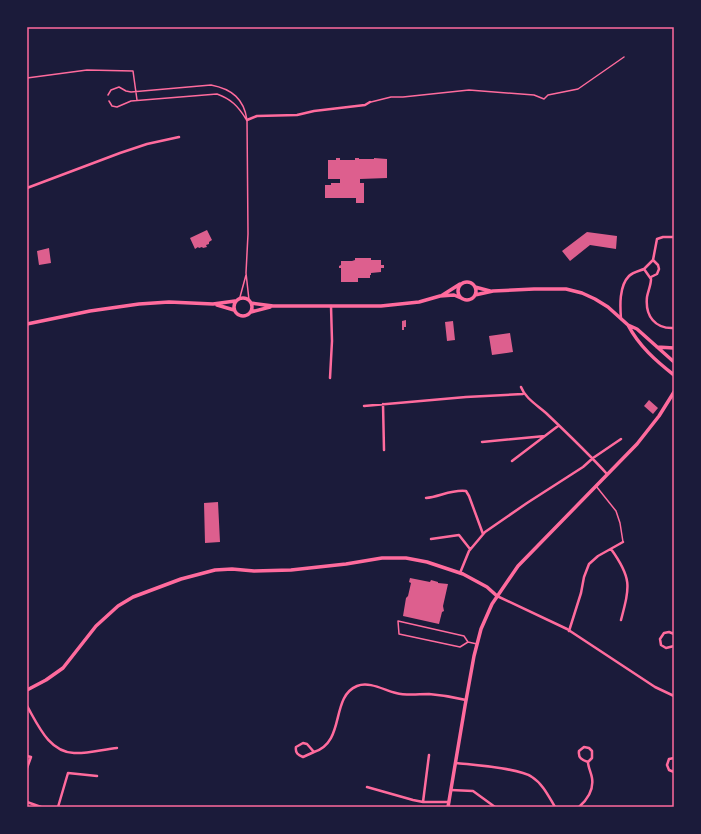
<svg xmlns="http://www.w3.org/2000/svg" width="701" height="834" font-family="'DejaVu Sans',sans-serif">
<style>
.building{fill:#dd5f8e}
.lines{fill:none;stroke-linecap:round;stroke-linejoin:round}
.service{stroke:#ff6b9d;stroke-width:1.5}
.minor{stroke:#ff6b9d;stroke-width:2.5}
.tertiary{stroke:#ff6b9d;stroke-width:3.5}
.secondary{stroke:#ff6b9d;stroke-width:3.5}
.neatline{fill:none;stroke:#ff6b9d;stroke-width:1.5}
</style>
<rect width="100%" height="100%" fill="#1b1b3a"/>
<!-- building -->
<path class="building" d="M336 158H340V160H355V158H359V159H374V158L387 159V178L360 179V183H364V203H356V198H325V185H331V183H340V179H328V160H336Z
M207 230 212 240 209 242V244L206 245 207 247 203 248 202 247 199 248 198 247 195 249 190 238Z
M587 232 617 236 616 249 590 245 570 261 562 251Z
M49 248 51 263 39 265 37 251Z
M355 258H371V260H381V265H384V268H381V272L371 273V275H370V278H358V282H341V268H339V266L341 265V261H352L355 260Z
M406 320V327H404V330H402V321Z
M453 321 455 340 447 341 445 322Z
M510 333 513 352 492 355 489 336Z
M649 400 658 408 653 414 644 406Z
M218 502 220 542 205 543 204 503Z
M410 578 430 582 431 580 438 582V583L448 584 443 606 444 611 442 612 439 624 403 616 406 598 408 596 411 583 409 582Z"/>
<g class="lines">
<!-- service -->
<path class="service" d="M27 78 87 70 133 71 137 100
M108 95 111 90 119 87 126 91 131 92 211 85C232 89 244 99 247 120L248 234 246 273 249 300
M109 101 112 106 117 107 131 101 217 94C231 99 238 106 246 119
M371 102 391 97H403L469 90 534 95 544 99 548 95 578 89 624 57
M240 297 246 275
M596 486 616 511 620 523 623 542
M468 642 460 647 399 634 398 621 464 636 468 642 477 644"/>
<!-- minor -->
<path class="minor" d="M247 120 257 116 297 115 314 111 365 105 370 102
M27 188 120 153 147 144 179 137
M674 237H663L657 239 653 260 644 269 651 279C651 285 648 291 647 297 645 316 655 329 674 328
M651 277 657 274 659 269 658 265 653 260
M621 319C620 306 619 286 629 276 633 272 639 271 644 269
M330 378 332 341 331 306
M521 387C525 398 537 405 546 413 567 433 588 453 607 474
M383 404 384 450
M364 406 466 397 523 394
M482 442 545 436
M512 461 558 426
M426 498C439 497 452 489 466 491L469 496 483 534
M431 539 459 535 470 549
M611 549C632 578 630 586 621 620
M460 573 469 551 485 532 527 503 583 467 593 458 621 439
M497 596 567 629 655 687 674 696
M569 631 581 593 584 577 589 564 598 556 623 542
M674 634 669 632 664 633 660 639 661 645 666 648 674 646
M27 706C38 725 49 752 74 753 86 754 105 749 117 748
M314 752 303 757C298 755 295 753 296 747L303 743 307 744 314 752C346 742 330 697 357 686 369 681 384 690 396 693 407 696 418 694 429 694 442 695 454 697 466 700
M27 756 31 757 27 768
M674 758 669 759 667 765 669 770 674 772
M456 763C473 765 519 768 532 777 543 784 549 797 555 807
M367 787 413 800 423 802H449
M451 790 473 791 495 807
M27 802 41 807
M423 802 429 755
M58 807 68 773 97 776
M579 807C588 799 594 790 592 778 591 772 588 767 588 762L592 758V751L589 748 584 747 579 751C578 758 582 760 588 762"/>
<!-- tertiary -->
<path class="tertiary" d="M27 690 46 680 63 668 96 626 118 606 133 597 181 579 215 570 232 569 254 571 291 570 346 564 382 558H406L427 562 463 574 487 587 497 596
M448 807 465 706 474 656 481 629 492 604 518 566 637 444 659 416 674 392"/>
<!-- secondary -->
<path class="secondary" d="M458 291a9 9 0 1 1 18 0a9 9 0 1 1-18 0Z
M475 287 490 291
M475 295 493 291 534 289H566L582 293 595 299 608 307 628 325 637 329 674 362
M441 296 460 284
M234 307a9 9 0 1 1 18 0a9 9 0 1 1-18 0Z
M251 303 273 306H381L419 302 440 296 454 295 461 298
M217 305 234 310
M251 312 270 307
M27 324 90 311 139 304 169 302 213 304 235 301
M628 325C639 346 656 361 674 375
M657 347 674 348"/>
</g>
<!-- border -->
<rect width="701" height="834" fill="none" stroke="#1b1b3a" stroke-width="56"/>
<rect x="28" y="28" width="645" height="778" class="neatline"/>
</svg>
